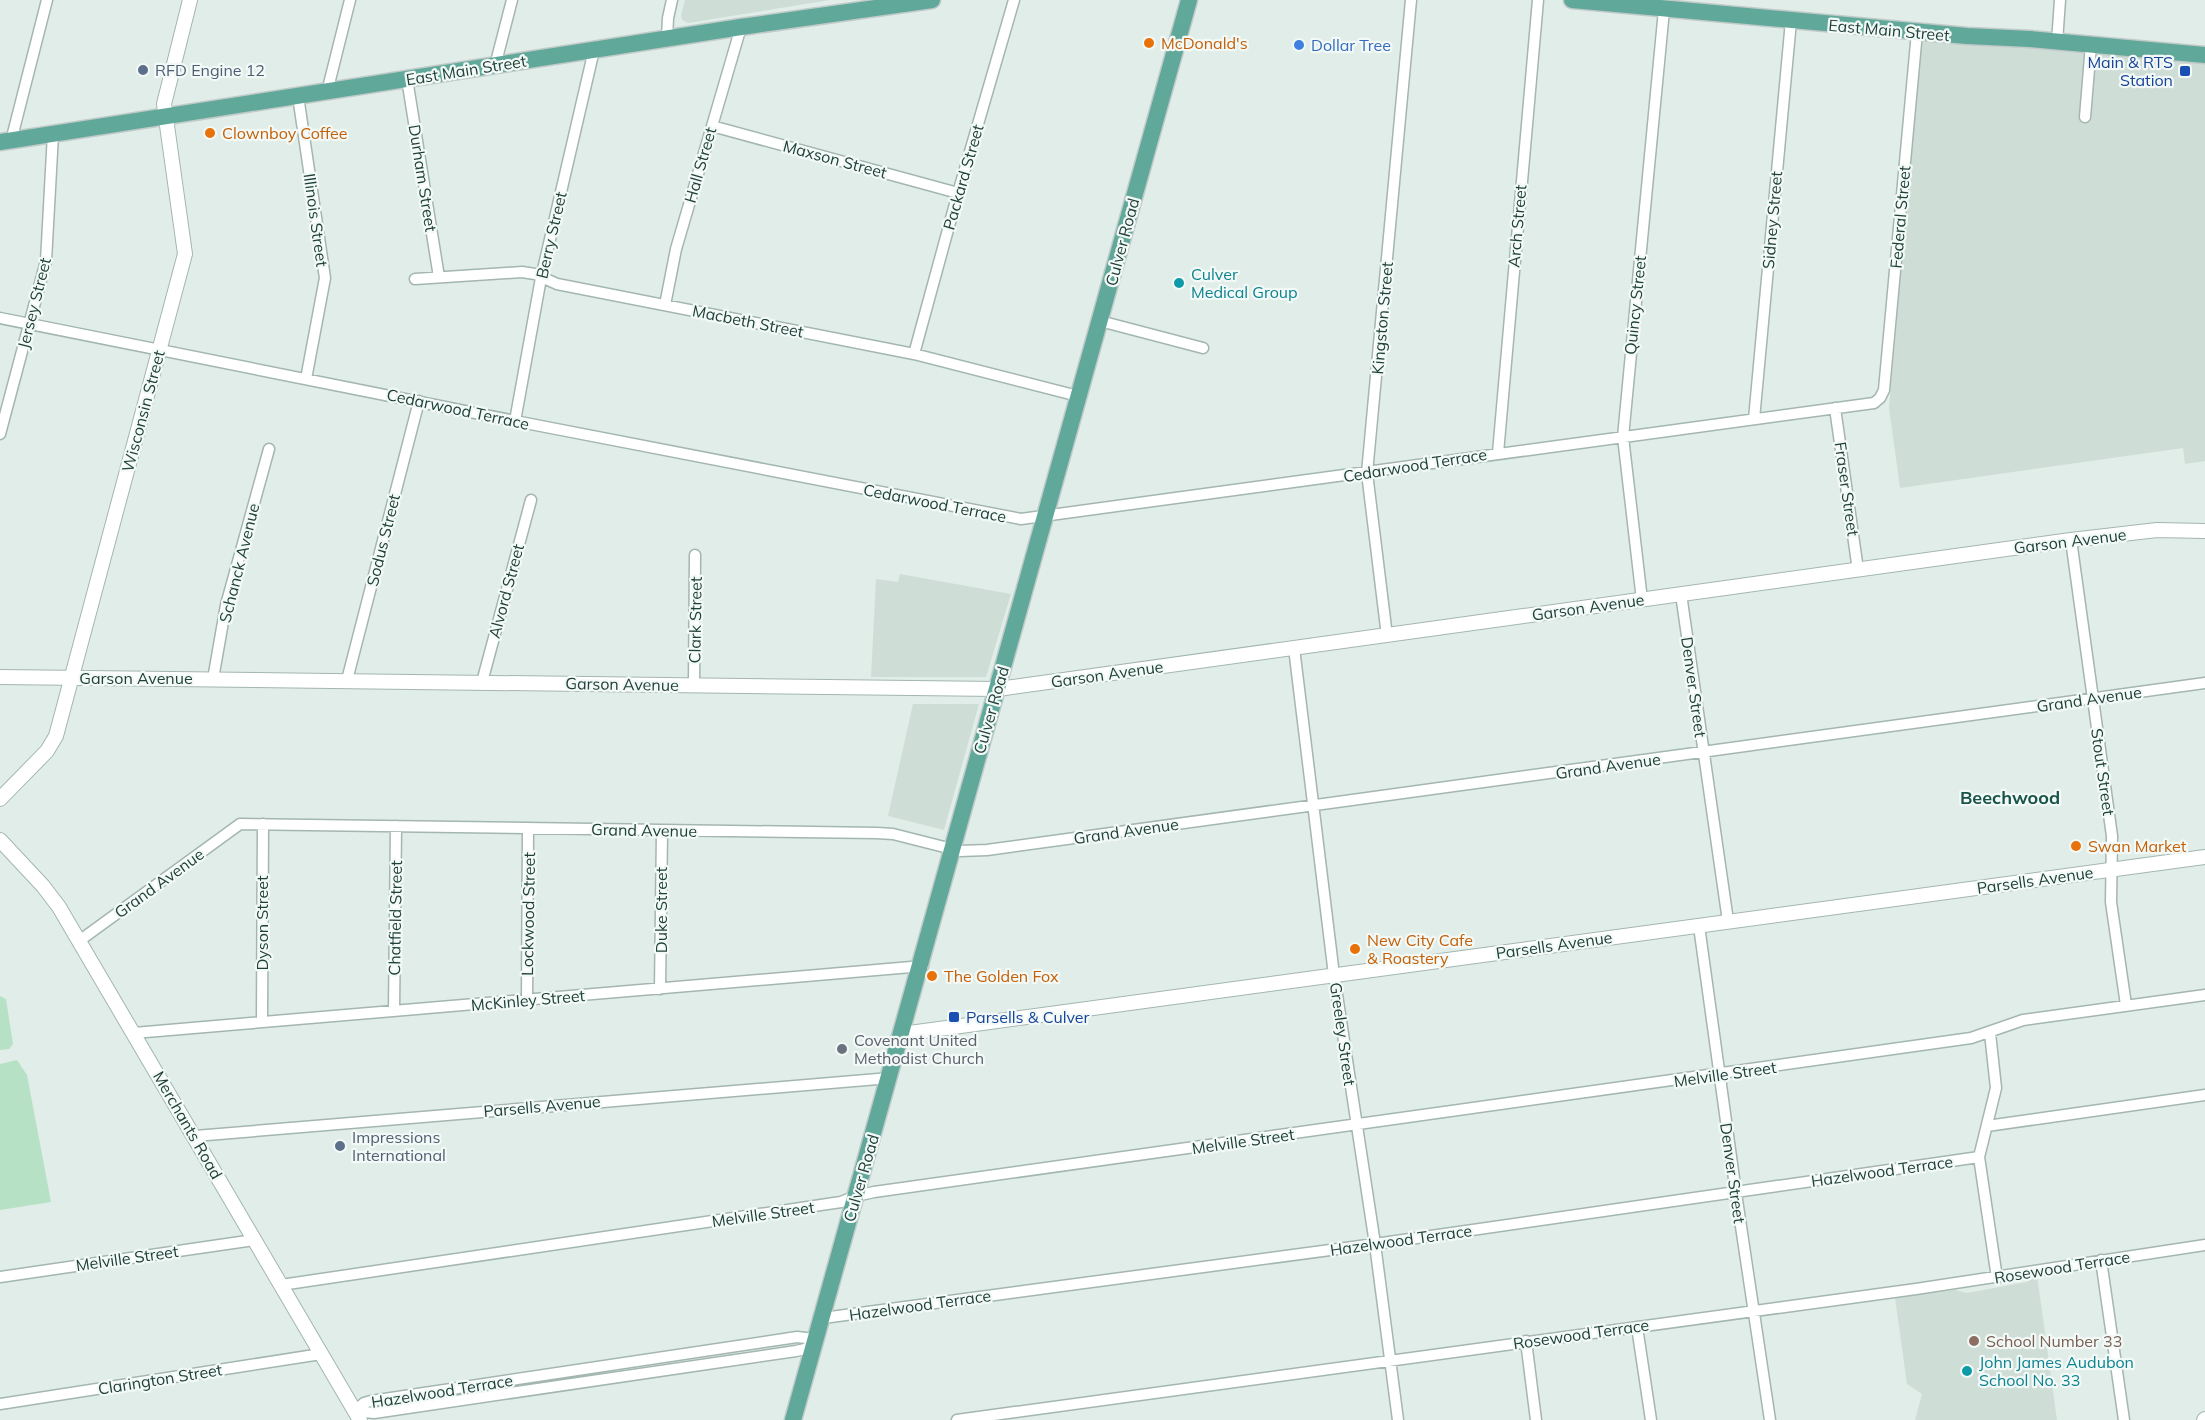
<svg xmlns="http://www.w3.org/2000/svg" width="2205" height="1420" font-family="Mulish,sans-serif">
<style>
.built{fill:#cfddd7}
.green{fill:#b7e1c5}
.lines{fill:none;stroke-linecap:round;stroke-linejoin:round}
.minor-casing{stroke:#a3b6b0;stroke-width:13}
.tertiary-casing{stroke:#a3b6b0;stroke-width:16}
.primary-casing{stroke:#c0cac8;stroke-width:19}
.minor{stroke:#fff;stroke-width:10}
.tertiary{stroke:#fff;stroke-width:14}
.primary{stroke:#60a89a;stroke-width:16}
.food-dot{fill:#e8710a;stroke:#f2f9f6;stroke-width:2}
.shop-dot{fill:#3f7fe0;stroke:#f2f9f6;stroke-width:2}
.service-dot{fill:#5c6f8a;stroke:#f2f9f6;stroke-width:2}
.transit-dot{fill:#1a4fb4;stroke:#f2f9f6;stroke-width:2}
.culture-dot{fill:#0f9aa8;stroke:#f2f9f6;stroke-width:2}
.worship-dot{fill:#6b7280;stroke:#f2f9f6;stroke-width:2}
.education-dot{fill:#8d6e63;stroke:#f2f9f6;stroke-width:2}
.labels{text-anchor:middle;stroke-width:4.5;stroke-linejoin:round;paint-order:stroke}
.street-label{font-size:16px;fill:#1f4039;stroke:#f2f9f6}
.food-label{font-size:16px;fill:#c56008;stroke:#f2f9f6;text-anchor:start}
.shop-label{font-size:16px;fill:#366cbe;stroke:#f2f9f6;text-anchor:start}
.transit-label{font-size:16px;fill:#164399;stroke:#f2f9f6;text-anchor:end}
.service-label{font-size:16px;fill:#4e5e75;stroke:#f2f9f6;text-anchor:start}
.culture-label{font-size:16px;fill:#0d838f;stroke:#f2f9f6;text-anchor:start}
.worship-label{font-size:16px;fill:#5b616d;stroke:#f2f9f6;text-anchor:start}
.education-label{font-size:16px;fill:#785e54;stroke:#f2f9f6;text-anchor:start}
.neighbourhood-label{font-size:18px;font-weight:bold;fill:#195449;stroke:#f2f9f6}
</style>
<rect width="100%" height="100%" fill="#e1ede8"/>
<!-- built -->
<path class="built" d="M685 0H830L688 23 682 20 681 15Z
M1927 39 2205 63V461L2185 464 2183 448 1900 488 1889 408 1921 45 1922 41Z
M900 574 1011 594 986 677H871L876 579 898 582Z
M913 704H979L944 830 888 816Z
M2037 1275 2057 1420H1915L1922 1394 1907 1384 1895 1298 1955 1290 1967 1293 2026 1282Z"/>
<!-- green -->
<path class="green" d="M0 996 6 999 13 1044 9 1049 0 1050Z
M17 1060 27 1075 51 1202 0 1210V1064Z"/>
<g class="lines">
<defs>
<path id="minor" d="M667 39 668 18 672 0
M2057 42 2060 0
M495 66 512 0
M407 79 439 277
M327 92 350 0
M298 96 325 278 306 379
M2085 117 2091 45
M712 126 958 193
M11 141 47 0
M415 279 522 272 535 274 557 284 914 354 1078 396
M665 305 676 249 741 27
M0 318 515 421 1021 519 1874 403 1880 398 1884 390 1917 32
M1100 321 1203 348
M914 354 958 193 1014 0
M1835 408 1858 570
M1754 419 1791 21
M515 421 541 278 594 50
M0 434 46 261 53 134
M1498 453 1538 0
M2071 540 2112 836 2111 902 2126 1005
M1681 594 1728 921
M1642 600 1623 437 1664 10
M1387 636 1367 473 1411 0
M1294 648 1334 975 1375 1244 1398 1420
M213 679 226 605 269 449
M347 680 419 401
M482 682 531 500
M694 685 695 555
M1699 926 1736 1193 1770 1420
M79 941 240 824 877 833 893 834 960 851 987 850 2205 683
M660 989 662 831
M527 1000 528 828
M394 1011 396 826
M262 1022 263 824
M134 1033 923 966
M1990 1033 1996 1088 1979 1157 1997 1278
M1987 1126 2205 1095
M195 1136 890 1078
M2101 1260 2124 1420
M0 1277 254 1240
M281 1285 841 1202 856 1196 874 1192 1971 1038 2023 1020 2205 995
M823 1318 1375 1244 1979 1157
M1637 1327 1651 1420
M1526 1341 1536 1420
M0 1404 321 1354
M355 1411 364 1403 371 1401 797 1337 806 1338 816 1342
M355 1411 374 1413 796 1351 805 1349 815 1342
M957 1420 1916 1289 2205 1245"/>
<path id="tertiary" d="M0 677 998 689 2071 540 2157 530 2205 531
M0 799 47 751 56 736 185 254 164 104 190 0
M0 840 43 886 59 907 360 1420
M902 1034 2205 857
M2204 1420 2205 1419"/>
<path id="primary" d="M1572 0 1967 36 2030 39 2205 55
M0 142 741 27 932 0
M793 1420C928 947 1057 473 1189 0"/>
</defs>
<!-- minor casing -->
<use href="#minor" class="minor-casing"/>
<!-- tertiary casing -->
<use href="#tertiary" class="tertiary-casing"/>
<!-- primary casing -->
<use href="#primary" class="primary-casing"/>
<!-- minor -->
<use href="#minor" class="minor"/>
<!-- tertiary -->
<use href="#tertiary" class="tertiary"/>
<!-- primary -->
<use href="#primary" class="primary"/>
</g>
<!-- markers -->
<g class="food-dot">
<circle cx="1149" cy="43" r="6"/>
<circle cx="210" cy="133" r="6"/>
<circle cx="2076" cy="846" r="6"/>
<circle cx="1355" cy="949" r="6"/>
<circle cx="932" cy="976" r="6"/>
</g>
<circle class="shop-dot" cx="1299" cy="45" r="6"/>
<g class="service-dot">
<circle cx="143" cy="70" r="6"/>
<circle cx="340" cy="1146" r="6"/>
</g>
<g class="transit-dot">
<rect x="2179" y="65" width="12" height="12" rx="3"/>
<rect x="948" y="1011" width="12" height="12" rx="3"/>
</g>
<g class="culture-dot">
<circle cx="1179" cy="283" r="6"/>
<circle cx="1967" cy="1371" r="6"/>
</g>
<circle class="worship-dot" cx="842" cy="1049" r="6"/>
<circle class="education-dot" cx="1974" cy="1341" r="6"/>
<g class="labels">
<!-- street labels -->
<g class="street-label">
<text transform="translate(1889 30) rotate(5)" y="6">East Main Street</text>
<text transform="translate(466 70) rotate(-9)" y="6">East Main Street</text>
<text transform="translate(835 159) rotate(15)" y="6">Maxson Street</text>
<text transform="translate(700 165) rotate(-74)" y="6">Hall Street</text>
<text transform="translate(963 177) rotate(-74)" y="6">Packard Street</text>
<text transform="translate(423 178) rotate(81)" y="6">Durham Street</text>
<text transform="translate(1900 217) rotate(-85)" y="6">Federal Street</text>
<text transform="translate(316 220) rotate(82)" y="6">Illinois Street</text>
<text transform="translate(1772 220) rotate(-85)" y="6">Sidney Street</text>
<text transform="translate(1517 226) rotate(-85)" y="6">Arch Street</text>
<text transform="translate(551 235) rotate(-77)" y="6">Berry Street</text>
<text transform="translate(1122 242) rotate(-75)" y="6">Culver Road</text>
<text transform="translate(34 303) rotate(-76)" y="6">Jersey Street</text>
<text transform="translate(1635 305) rotate(-84)" y="6">Quincy Street</text>
<text transform="translate(1382 318) rotate(-85)" y="6">Kingston Street</text>
<text transform="translate(748 321) rotate(11)" y="6">Macbeth Street</text>
<text transform="translate(458 409) rotate(12)" y="6">Cedarwood Terrace</text>
<text transform="translate(143 411) rotate(-75)" y="6">Wisconsin Street</text>
<text transform="translate(1415 465) rotate(-9)" y="6">Cedarwood Terrace</text>
<text transform="translate(1847 489) rotate(82)" y="6">Fraser Street</text>
<text transform="translate(935 503) rotate(11)" y="6">Cedarwood Terrace</text>
<text transform="translate(383 540) rotate(-76)" y="6">Sodus Street</text>
<text transform="translate(2070 541) rotate(-7)" y="6">Garson Avenue</text>
<text transform="translate(239 563) rotate(-76)" y="6">Schanck Avenue</text>
<text transform="translate(506 591) rotate(-75)" y="6">Alvord Street</text>
<text transform="translate(1588 607) rotate(-8)" y="6">Garson Avenue</text>
<text transform="translate(695 620) rotate(-89)" y="6">Clark Street</text>
<text transform="translate(1107 674) rotate(-8)" y="6">Garson Avenue</text>
<text x="136" y="684">Garson Avenue</text>
<text transform="translate(622 684) rotate(1)" y="6">Garson Avenue</text>
<text transform="translate(1694 687) rotate(82)" y="6">Denver Street</text>
<text transform="translate(2089 699) rotate(-8)" y="6">Grand Avenue</text>
<text transform="translate(991 710) rotate(-74)" y="6">Culver Road</text>
<text transform="translate(1608 766) rotate(-8)" y="6">Grand Avenue</text>
<text transform="translate(2103 772) rotate(82)" y="6">Stout Street</text>
<text transform="translate(644 830) rotate(1)" y="6">Grand Avenue</text>
<text transform="translate(1126 831) rotate(-8)" y="6">Grand Avenue</text>
<text transform="translate(2035 880) rotate(-8)" y="6">Parsells Avenue</text>
<text transform="translate(159 883) rotate(-36)" y="6">Grand Avenue</text>
<text transform="translate(661 910) rotate(-90)" y="6">Duke Street</text>
<text transform="translate(528 914) rotate(-89)" y="6">Lockwood Street</text>
<text transform="translate(395 918) rotate(-89)" y="6">Chatfield Street</text>
<text transform="translate(262 923) rotate(-90)" y="6">Dyson Street</text>
<text transform="translate(1554 945) rotate(-8)" y="6">Parsells Avenue</text>
<text transform="translate(528 1000) rotate(-5)" y="6">McKinley Street</text>
<text transform="translate(1343 1034) rotate(82)" y="6">Greeley Street</text>
<text transform="translate(1725 1074) rotate(-8)" y="6">Melville Street</text>
<text transform="translate(542 1106) rotate(-5)" y="6">Parsells Avenue</text>
<text transform="translate(188 1125) rotate(60)" y="6">Merchants Road</text>
<text transform="translate(1243 1141) rotate(-8)" y="6">Melville Street</text>
<text transform="translate(1882 1171) rotate(-8)" y="6">Hazelwood Terrace</text>
<text transform="translate(1733 1173) rotate(82)" y="6">Denver Street</text>
<text transform="translate(861 1178) rotate(-74)" y="6">Culver Road</text>
<text transform="translate(763 1214) rotate(-8)" y="6">Melville Street</text>
<text transform="translate(1401 1240) rotate(-8)" y="6">Hazelwood Terrace</text>
<text transform="translate(127 1258) rotate(-8)" y="6">Melville Street</text>
<text transform="translate(2062 1267) rotate(-9)" y="6">Rosewood Terrace</text>
<text transform="translate(920 1305) rotate(-8)" y="6">Hazelwood Terrace</text>
<text transform="translate(1581 1334) rotate(-8)" y="6">Rosewood Terrace</text>
<text transform="translate(160 1379) rotate(-9)" y="6">Clarington Street</text>
<text transform="translate(442 1391) rotate(-9)" y="6">Hazelwood Terrace</text>
</g>
<!-- food labels -->
<g class="food-label">
<text x="1161" y="49">McDonald's</text>
<text x="222" y="139">Clownboy Coffee</text>
<text x="2088" y="852">Swan Market</text>
<text x="1367" y="946">New City Cafe<tspan x="1367" dy="18">&amp; Roastery</tspan></text>
<text x="944" y="982">The Golden Fox</text>
</g>
<!-- shop labels -->
<g class="shop-label">
<text x="1311" y="51">Dollar Tree</text>
</g>
<!-- transit labels -->
<g class="transit-label">
<text x="2173" y="68">Main &amp; RTS<tspan x="2173" dy="18">Station</tspan></text>
<text x="966" y="1023" text-anchor="start">Parsells &amp; Culver</text>
</g>
<!-- service labels -->
<g class="service-label">
<text x="155" y="76">RFD Engine 12</text>
<text x="352" y="1143">Impressions<tspan x="352" dy="18">International</tspan></text>
</g>
<!-- culture labels -->
<g class="culture-label">
<text x="1191" y="280">Culver<tspan x="1191" dy="18">Medical Group</tspan></text>
<text x="1979" y="1368">John James Audubon<tspan x="1979" dy="18">School No. 33</tspan></text>
</g>
<!-- worship labels -->
<g class="worship-label">
<text x="854" y="1046">Covenant United<tspan x="854" dy="18">Methodist Church</tspan></text>
</g>
<!-- education labels -->
<g class="education-label">
<text x="1986" y="1347">School Number 33</text>
</g>
<!-- neighbourhood labels -->
<g class="neighbourhood-label">
<text x="2010" y="804">Beechwood</text>
</g>
</g>
</svg>
